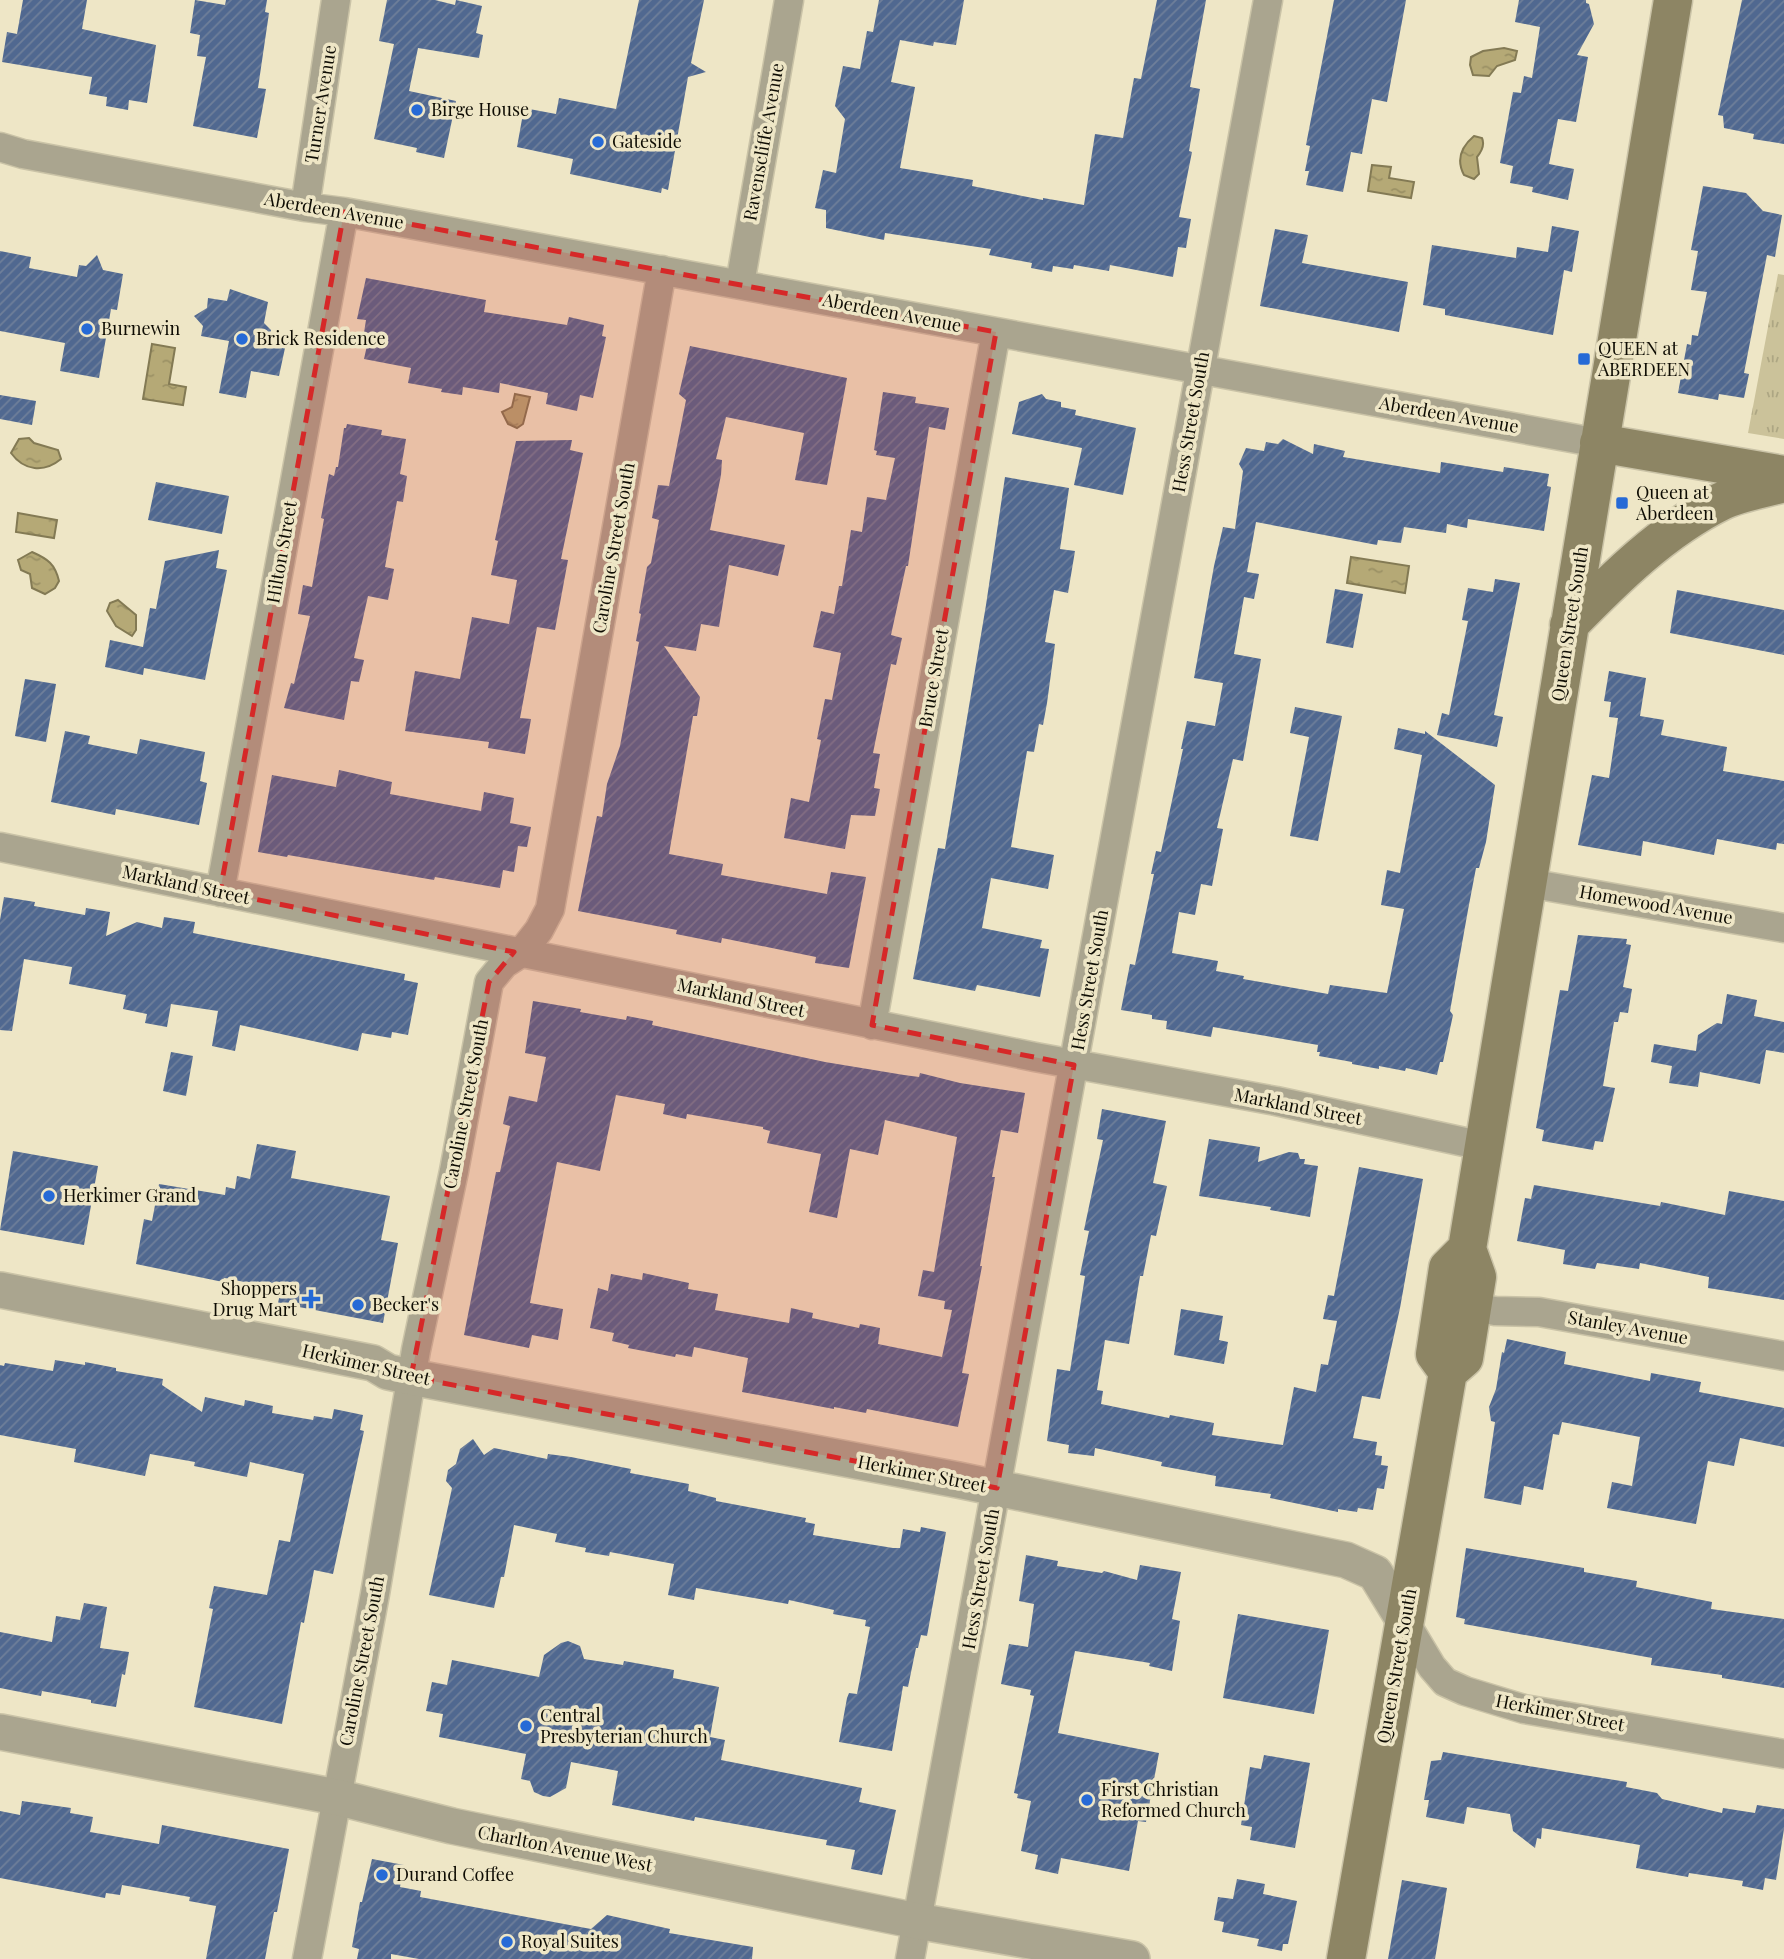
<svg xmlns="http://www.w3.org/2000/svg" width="1784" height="1959" font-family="'Playfair Display',serif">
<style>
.park{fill:url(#park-tufts)}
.water{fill:url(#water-ripples);stroke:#837a54;stroke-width:2}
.building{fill:url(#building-hatch)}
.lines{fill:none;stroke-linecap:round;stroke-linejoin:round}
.minor-casing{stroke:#cac3a7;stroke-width:31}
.tertiary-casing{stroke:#cac3a7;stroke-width:38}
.secondary-casing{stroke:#cac3a7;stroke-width:41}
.minor{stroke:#aaa58f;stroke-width:28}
.tertiary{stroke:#aaa58f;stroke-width:35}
.secondary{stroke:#8d8564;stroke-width:38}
.marked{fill:#d62828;fill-opacity:0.2;stroke:#d62828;stroke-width:5;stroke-dasharray:14 9;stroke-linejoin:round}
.poi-dot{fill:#266ad6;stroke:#eee6c6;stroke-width:2.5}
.labels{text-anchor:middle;stroke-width:7;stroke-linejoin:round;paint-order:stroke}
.street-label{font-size:18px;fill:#0e0c03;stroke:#eee6c6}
.poi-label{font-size:18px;fill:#0e0c03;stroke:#eee6c6;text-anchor:start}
</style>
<defs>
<pattern id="park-tufts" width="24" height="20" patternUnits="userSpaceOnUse" patternTransform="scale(1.75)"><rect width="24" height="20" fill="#cbc29a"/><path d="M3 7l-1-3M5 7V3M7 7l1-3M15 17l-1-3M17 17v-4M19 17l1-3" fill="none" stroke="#ada683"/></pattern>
<pattern id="water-ripples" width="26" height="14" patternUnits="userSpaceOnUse" patternTransform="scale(1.75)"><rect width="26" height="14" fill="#b5a976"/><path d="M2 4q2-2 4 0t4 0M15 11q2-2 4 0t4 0" fill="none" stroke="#9a9064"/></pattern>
<pattern id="building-hatch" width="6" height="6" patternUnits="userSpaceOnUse" patternTransform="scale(1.75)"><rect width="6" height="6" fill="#506890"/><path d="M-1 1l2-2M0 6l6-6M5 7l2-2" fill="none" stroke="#6f7f9a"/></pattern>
</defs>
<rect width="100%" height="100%" fill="#eee6c6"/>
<!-- park -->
<path class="park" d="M1778 274 1784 275V439L1748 433Z"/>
<!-- water -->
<path class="water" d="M1504 48 1517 51 1515 60 1497 66 1489 76 1473 75 1470 65 1471 57 1483 51Z
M1474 136 1482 138C1485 145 1482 151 1477 157L1479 174 1474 179 1464 175C1456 160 1461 147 1474 136Z
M1372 165 1391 167 1389 178 1414 182 1411 198 1368 191Z
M152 344 175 348 169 384 186 387 183 405 143 399Z
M515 394 530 397 523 424 517 428 508 424 502 412 512 407Z
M29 438 34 443 58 450 61 459C44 473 24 471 11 453L19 439Z
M18 513 57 520 54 538 16 532Z
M32 552C48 559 55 564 59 581L55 588 45 594 32 588 30 574 21 570 18 560Z
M1351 557 1409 566 1405 593 1347 583Z
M118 600 136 615V630L132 636 116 626 107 611 110 603Z"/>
<!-- building -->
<path class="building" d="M23 0H87L82 29 156 45 147 103 129 100 128 110 106 106 107 97 89 94 92 77 2 62 7 32 17 34Z
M195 0 225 5 226 0H267L265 12 269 13 258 88 266 89 257 138 193 126 206 57 197 56 200 35 190 33Z
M387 0H435L455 5 456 0 482 6 476 33 483 35 479 58 418 48 409 91 456 101 444 158 416 152 417 148 374 139 394 44 379 41Z
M639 0H704L691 63 706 72 688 77 668 190 662 188 661 193 570 174 573 159 517 147 524 108 556 114 559 98 616 109Z
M879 0H964L956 45 934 42 933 46 900 40 891 82 915 87 900 168 973 180 972 186 1043 200V198L1084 205 1095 134 1123 138 1134 78 1141 79 1157 0H1206L1190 87 1200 89 1189 151 1192 152 1179 217 1191 219 1186 248 1178 247 1173 277 1110 265 1109 271 1074 265 1073 269 1053 266 1052 272 1031 268 1032 263 989 255 991 249 885 233 884 240 826 228V210L815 208 823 170 836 173 845 119 835 106 843 66 860 69 867 31 873 32Z
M1334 0H1406L1387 102 1372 99 1362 154 1351 152 1343 192 1306 185 1309 171H1305L1310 146 1306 145Z
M1519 0H1586V3L1589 4 1594 24 1577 55 1588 57 1576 122 1558 119 1549 164 1574 169 1568 200 1532 192 1533 187 1510 183 1513 166 1500 163 1513 92 1521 93 1524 76 1532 78 1540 27 1515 22Z
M1742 0H1784V144L1753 139 1754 134 1724 128 1723 116 1718 115Z
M1703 186 1746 193 1763 211 1782 215 1775 257 1767 255 1744 373 1749 374 1744 398 1719 394 1718 400 1678 393 1687 344 1691 345 1692 335 1698 336 1707 292 1691 290 1698 251 1691 250Z
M1552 226 1579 231 1572 272 1564 270 1553 335 1445 315V309L1423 305 1432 245 1516 258 1517 247 1548 252Z
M1275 229 1308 235 1302 263 1408 282 1399 332 1260 306Z
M0 251 31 257 29 268 77 277 79 265 86 266 97 255 103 270 123 274 117 310 111 309 99 378 60 371 65 343 0 331Z
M366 278 486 300 484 312 567 325 569 317 604 325 602 336 606 337 593 398 580 395 577 411 546 404 548 393 500 383 499 393 463 387 462 395 441 392 442 389 408 383 411 368 364 359 368 341 363 339 366 320 357 319Z
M230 289 268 302 264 323 271 330 268 345 285 348 279 376 251 371 246 398 219 393 229 341 201 336 203 326 194 316 207 308 208 298 227 301Z
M690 346 847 378 827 485 795 480 804 433 726 417 716 459 722 460 721 475 710 530 785 545 778 576 729 565 719 627 701 624 696 651 664 646 700 697 697 716H693L669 854 723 864 721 875 827 894 831 872 866 877 849 968 815 963 816 957 722 938 721 943 676 934 677 930 578 911 597 816 602 817 607 784 620 746 639 642 636 641 641 614 639 613 647 567 651 563 659 520 652 518 658 485 669 486 686 400 679 394Z
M883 392 916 397 915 403 949 408 945 430 929 427 908 566H906L891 635 902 638 896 665 891 664 873 753 880 754 874 788 880 789 875 816 851 815 845 849 784 838 791 798 809 802 821 740 817 739 825 699 832 700 841 653 813 647 821 611 834 614 839 586H842L851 530 862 532 867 497 886 500 895 458 876 455 877 451 874 450Z
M1042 394 1046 399 1061 402V407L1076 410 1075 415 1136 428 1123 495 1074 485 1082 448 1012 434 1019 402Z
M0 395 36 401 32 425 0 419Z
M347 424 382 430 381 435 406 439 400 474 407 476 403 502 397 501 385 567 394 569 388 600 368 596 354 658 364 660 359 682 351 681 344 720 284 708 291 683 294 684 310 616 298 614 303 585 312 587 324 519 321 518 329 474 334 476 336 467H338L344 428H346Z
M1283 439 1313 454 1314 444 1345 451 1343 457 1440 473 1441 462 1503 472 1504 467 1549 474 1547 486 1551 487 1544 531 1468 519 1467 528 1447 524 1446 533 1404 527 1401 543 1378 540 1377 545 1256 522 1247 572 1259 574 1254 599 1244 597 1234 654 1261 659 1243 761 1233 759 1217 828 1223 829 1212 886 1201 884 1195 915 1179 912 1172 953 1218 961 1216 971 1244 976 1243 979 1328 994 1330 985 1387 993 1404 909 1381 905 1387 870 1400 873 1422 755 1394 749 1398 728 1425 734V731L1495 785 1486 842 1479 868H1476L1468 910 1450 1011 1453 1015 1443 1062H1440L1437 1075 1406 1068 1405 1071 1379 1066V1069L1352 1064V1062L1319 1056 1320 1052H1317L1318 1045 1213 1027 1211 1037 1166 1029 1167 1021 1152 1019V1015L1121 1010 1130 964 1135 965 1154 874H1151L1156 851 1161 852 1183 749H1181L1187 721 1215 726 1223 683 1194 678 1214 566 1223 527 1235 529 1243 471 1239 464 1246 448 1264 451 1266 442 1278 444Z
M572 440 570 450 583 453 561 559 568 560 555 630 537 627 520 718 531 719 525 754 488 748 489 742 405 731 415 671 460 679 472 617 509 624 517 580 491 575 498 541 495 540 516 441Z
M1005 477 1069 488 1060 549 1075 551 1068 593 1054 590 1045 642 1055 644 1047 703 1043 725 1039 724 1034 752 1027 751 1011 847 1054 855 1048 889 991 878 982 928 1042 940 1040 948 1049 949 1040 997 977 985 975 991 913 979 938 848 945 849 986 605Z
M156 482 229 496 222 534 148 520Z
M219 550 216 568 227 570 205 680 144 668 143 675 105 667 110 640 143 647 150 608 156 609 165 561Z
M1495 579 1520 583 1494 715 1503 717 1497 747 1437 735 1442 713 1449 715 1468 621 1462 620 1468 588 1493 592Z
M1335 589 1363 594 1353 648 1326 643Z
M1677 590 1784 610V655L1670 633Z
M1609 671 1646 678 1640 716 1664 720 1661 735 1727 747 1723 771 1784 781V844L1777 843 1776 850 1717 839 1714 855 1643 841 1641 856 1578 845 1592 775 1609 778 1618 718 1609 717 1611 702 1604 701Z
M25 679 56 684 46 742 15 736Z
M1295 707 1342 716 1318 841 1290 836 1309 737 1290 733Z
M65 731 90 736 88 744 137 754 140 739 205 752 200 781 207 783 199 825 116 809 115 815 51 802Z
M339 770 392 782 390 794 481 811 484 792 514 798 510 823 531 827 527 847 518 846 514 872 503 870 500 888 435 877 434 880 288 855 287 857 258 852 272 775 336 787Z
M4 897 35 902 34 906 85 915 86 908 110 912 106 936 137 922 162 928 164 917 195 922 193 933 405 974 404 980 418 983 408 1035 392 1032 391 1038 362 1033 358 1051 240 1025 235 1051 212 1046 218 1011 171 1004 167 1027 145 1023 147 1014 123 1009 126 995 69 984 72 967 24 959 12 1031 0 1030V920Z
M1578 935 1627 939 1626 944 1631 945 1623 987 1632 989 1628 1013 1620 1012 1618 1022H1614L1603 1086 1615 1088 1603 1142 1595 1141 1593 1150 1542 1141 1544 1130 1536 1128 1560 990 1568 991Z
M1727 994 1757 1000 1754 1016 1784 1022V1053L1766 1050 1760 1084 1700 1072 1698 1087 1669 1083 1672 1066 1651 1062 1654 1044 1696 1051 1698 1035 1717 1023 1722 1024Z
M533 1001 581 1009 580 1012 626 1020 627 1016 653 1021 652 1025 825 1062 904 1075 919 1077 920 1073 960 1083 1025 1093 1018 1133 1001 1130 992 1177H995L980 1266H982L962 1373 969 1374 958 1427 867 1409 866 1413 834 1407V1409L742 1392 748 1358 694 1347 692 1357 676 1354 675 1357 628 1348 629 1345 612 1341 614 1333 590 1328 598 1288 608 1291 611 1274 642 1280 643 1273 689 1283 688 1289 718 1294 715 1310 789 1323 791 1308 813 1313 812 1318 859 1328 860 1324 880 1328 878 1344 942 1357 952 1310 944 1309 945 1301 918 1296 923 1270 934 1272 957 1137 885 1120 878 1155 850 1149 837 1218 809 1212 821 1154 767 1143 770 1131 763 1129V1127L687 1114 686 1119 663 1114 665 1104 616 1095 600 1171 557 1162 530 1303 563 1309 558 1340 532 1335 529 1348 464 1335 496 1172H500L510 1126 503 1124 509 1096 537 1102 546 1057 525 1053Z
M171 1052 193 1056 186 1096 163 1091Z
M1102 1109 1166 1121 1153 1183 1167 1186 1156 1236 1151 1235 1143 1276H1140L1129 1344 1105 1340 1097 1390 1103 1391 1101 1404 1169 1418 1170 1415 1214 1423 1212 1435 1283 1445 1294 1387 1316 1392 1321 1364 1328 1365 1337 1321 1323 1319 1328 1295 1334 1296 1359 1167 1423 1179 1400 1308 1380 1399 1362 1396 1353 1438 1377 1442 1375 1455 1382 1456 1381 1465 1388 1466 1384 1489 1377 1488 1373 1510 1358 1508 1357 1512 1338 1509V1512L1270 1498 1271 1494 1215 1486 1216 1476 1161 1466 1162 1462 1095 1448 1094 1456 1068 1453 1069 1445 1047 1441 1057 1369 1070 1371 1085 1276 1080 1275 1089 1231 1084 1230 1103 1140 1097 1139Z
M1209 1139 1260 1147 1258 1162 1289 1152 1298 1153 1300 1159H1305L1304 1164 1318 1166 1310 1217 1270 1210 1271 1207 1199 1196Z
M257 1144 296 1151 291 1178 390 1196 381 1240 398 1243 383 1323 278 1303 281 1289 224 1278 223 1282 136 1264 144 1219 152 1221 159 1184 225 1195 226 1187 235 1189 237 1176 250 1179Z
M13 1151 98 1166 84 1245 0 1230Z
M1534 1185 1660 1206 1661 1202 1725 1215 1729 1191 1784 1201V1300L1708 1288 1709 1277 1640 1263 1639 1269 1597 1263 1595 1269 1563 1264 1565 1250 1517 1241 1525 1198 1531 1199Z
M1181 1309 1223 1316 1219 1340 1228 1342 1224 1364 1174 1355Z
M1507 1339 1566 1352 1564 1364 1650 1381 1651 1373 1701 1382 1699 1392 1784 1408V1447L1740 1438 1734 1466 1708 1461 1696 1524 1607 1508 1612 1482 1632 1486 1640 1437 1562 1422 1559 1435 1553 1434 1543 1490 1524 1486 1521 1505 1484 1498 1495 1422 1491 1421 1489 1407 1496 1389 1502 1352 1504 1353Z
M55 1360 85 1365V1362L116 1368V1371L163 1379 162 1385 202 1412 205 1397 244 1406 245 1400 273 1406 272 1413 313 1420 314 1416 332 1419 334 1409 363 1415 360 1430 364 1431 333 1574 314 1570 304 1623 301 1622 282 1724 194 1707 213 1609 209 1608 214 1586 267 1595 279 1540 290 1542 304 1474 250 1462 247 1477 194 1466 195 1462 150 1454 145 1476 74 1462 76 1449 0 1435V1365L4 1366 5 1363 53 1371Z
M473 1439 484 1455 494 1448 547 1459 548 1454 571 1457 631 1469 630 1473 689 1484 688 1491 716 1498V1501L806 1518 805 1522 815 1524 813 1535 893 1548H900L903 1529 920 1532 921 1527 946 1532 927 1636 921 1635 918 1648H916L908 1687 903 1686 892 1751 839 1742 847 1698 849 1693 857 1694 870 1627 865 1626 866 1620 833 1614 834 1610 789 1600 788 1604 696 1588 694 1600 668 1595 674 1564 610 1552 609 1556 585 1552 586 1548 555 1542 557 1534 514 1525 504 1577H501L494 1608 429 1595 452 1488 446 1481 448 1470 456 1464 460 1449Z
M1466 1548 1584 1568V1572L1637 1581 1636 1587 1712 1602 1711 1609 1784 1619V1688L1722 1678V1675L1651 1665 1652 1658 1464 1624 1465 1619 1456 1617Z
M1026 1555 1058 1561 1057 1566 1102 1573 1104 1571 1137 1580 1140 1565 1181 1572 1172 1619 1180 1621 1172 1671 1149 1666 1150 1663 1075 1651 1058 1733 1159 1753 1146 1822 1138 1821 1129 1871 1061 1858 1058 1874 1035 1869 1038 1855 1021 1851 1031 1801 1017 1798 1018 1794 1014 1793 1034 1696 1030 1695 1031 1690 1001 1684 1009 1644 1028 1647 1034 1604 1019 1601Z
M84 1603 107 1607 100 1648 129 1652 125 1675 122 1674 116 1707 91 1703V1700L42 1691 41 1696 0 1688V1632L52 1642 56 1616 80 1620Z
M1238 1614 1329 1630 1314 1714 1223 1698Z
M568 1641 580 1646 584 1659 623 1665 624 1661 674 1670 673 1678 719 1687 710 1737 725 1740 721 1760 862 1788 859 1802 896 1810 882 1875 851 1869 855 1850 826 1845 827 1840 695 1817 694 1821 612 1805 618 1771 571 1762 566 1788 550 1797 543 1796 534 1792 530 1781 521 1779 526 1754 439 1737 443 1714 426 1711 432 1682 447 1685 452 1660 539 1677 544 1655 561 1643Z
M1443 1752 1627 1782 1626 1787 1657 1793 1662 1799 1722 1813 1723 1808 1755 1813 1757 1805 1784 1809V1829L1776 1880 1765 1878 1763 1890 1742 1886 1743 1881 1689 1873 1688 1877 1636 1868 1640 1845 1542 1828 1541 1839 1537 1838 1535 1848 1513 1831 1510 1814 1467 1807 1464 1824 1426 1817 1429 1800H1424L1431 1761 1441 1760Z
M1264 1755 1310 1763 1295 1848 1250 1840 1252 1827 1241 1825 1250 1767 1261 1769Z
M22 1801 71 1808 70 1813 93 1817 90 1832 159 1844 162 1825 289 1849 277 1912H274L265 1959H206L216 1906 189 1901 190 1897 122 1885 120 1895 106 1893 105 1898 0 1878V1811L20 1815Z
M372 1859 404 1865 400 1887 421 1891 420 1897 591 1929 607 1915 670 1929 669 1933 753 1947 752 1959H419L391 1954V1959H357L359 1949 352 1947 360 1902H362Z
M1237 1879 1265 1884 1263 1894 1297 1901 1288 1944H1283L1282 1951 1257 1946 1259 1939 1222 1932 1224 1922 1214 1920 1218 1897 1233 1899Z
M1402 1880 1447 1888 1435 1959H1388Z"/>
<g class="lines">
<defs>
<path id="minor" d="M0 147 23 154 305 207 344 212 1599 443
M305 207 336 0
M740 284 789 0
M0 847 1035 1057 1276 1101 1483 1146
M1528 883 1784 928
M220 892 344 212
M872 1025 996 332
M1472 1307 1495 1311 1539 1312 1784 1356
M1405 1622 1432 1667 1445 1682 1465 1691 1524 1709 1784 1754
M307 1959 375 1594 416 1350 454 1171 489 982 504 964 521 953 539 930 550 909 662 270
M910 1959 1268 0"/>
<path id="tertiary" d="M0 1290 373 1363 388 1372 411 1377 958 1480 1346 1560 1375 1573 1405 1622
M0 1732 336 1797 452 1826 917 1921 1132 1959"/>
<path id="secondary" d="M1599 443 1784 475
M1569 625C1614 579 1663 530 1722 501 1741 492 1764 489 1784 483
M1448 1372 1435 1354 1448 1268 1467 1249
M1346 1959 1448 1372 1464 1358 1477 1277 1467 1249 1673 0"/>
</defs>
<!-- minor casing -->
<use href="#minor" class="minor-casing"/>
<!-- tertiary casing -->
<use href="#tertiary" class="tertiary-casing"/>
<!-- secondary casing -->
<use href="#secondary" class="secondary-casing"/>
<!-- minor -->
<use href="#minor" class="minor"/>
<!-- tertiary -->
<use href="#tertiary" class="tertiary"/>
<!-- secondary -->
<use href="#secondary" class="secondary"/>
</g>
<!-- marked area -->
<path class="marked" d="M344 212 996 332 872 1025 1074 1065 997 1488 411 1377 489 982 514 952 220 892Z"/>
<!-- markers -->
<g class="poi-dot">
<circle cx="417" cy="110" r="7"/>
<circle cx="598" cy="142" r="7"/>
<circle cx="87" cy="329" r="7"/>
<circle cx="242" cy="339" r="7"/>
<rect x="1577" y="352" width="14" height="14" rx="3.5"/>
<rect x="1615" y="496" width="14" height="14" rx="3.5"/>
<circle cx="49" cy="1196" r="7"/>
<path d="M307.5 1288.5h7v7h7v7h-7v7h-7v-7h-7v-7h7z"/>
<circle cx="358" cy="1305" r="7"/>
<circle cx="526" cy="1726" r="7"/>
<circle cx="1087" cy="1800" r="7"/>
<circle cx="382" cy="1875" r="7"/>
<circle cx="507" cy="1942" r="7"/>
</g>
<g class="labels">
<!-- street labels -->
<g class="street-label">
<text transform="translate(321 104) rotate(-81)" y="6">Turner Avenue</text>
<text transform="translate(764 142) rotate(-80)" y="6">Ravenscliffe Avenue</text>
<text transform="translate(334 211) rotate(10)" y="6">Aberdeen Avenue</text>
<text transform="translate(892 313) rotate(11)" y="6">Aberdeen Avenue</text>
<text transform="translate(1449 415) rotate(10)" y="6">Aberdeen Avenue</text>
<text transform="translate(1191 422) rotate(-80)" y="6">Hess Street South</text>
<text transform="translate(614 548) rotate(-80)" y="6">Caroline Street South</text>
<text transform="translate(282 552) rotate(-80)" y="6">Hilton Street</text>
<text transform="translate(1570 624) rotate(-81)" y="6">Queen Street South</text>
<text transform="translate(934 678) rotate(-80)" y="6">Bruce Street</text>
<text transform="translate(186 885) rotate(12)" y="6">Markland Street</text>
<text transform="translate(1656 905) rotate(10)" y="6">Homewood Avenue</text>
<text transform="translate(1090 980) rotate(-80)" y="6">Hess Street South</text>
<text transform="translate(741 998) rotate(12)" y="6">Markland Street</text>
<text transform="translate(466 1104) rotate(-79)" y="6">Caroline Street South</text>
<text transform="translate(1298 1107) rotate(11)" y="6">Markland Street</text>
<text transform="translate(1628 1328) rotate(10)" y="6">Stanley Avenue</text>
<text transform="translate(366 1365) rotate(13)" y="6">Herkimer Street</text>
<text transform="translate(922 1474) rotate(11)" y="6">Herkimer Street</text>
<text transform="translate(981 1579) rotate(-80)" y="6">Hess Street South</text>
<text transform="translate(362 1661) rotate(-79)" y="6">Caroline Street South</text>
<text transform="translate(1397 1666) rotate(-80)" y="6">Queen Street South</text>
<text transform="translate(1560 1713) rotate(11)" y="6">Herkimer Street</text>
<text transform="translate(565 1849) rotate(11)" y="6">Charlton Avenue West</text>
</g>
<!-- poi labels -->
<g class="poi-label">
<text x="431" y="116">Birge House</text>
<text x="612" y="148">Gateside</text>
<text x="101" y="335">Burnewin</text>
<text x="256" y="345">Brick Residence</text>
<text x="1598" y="355">QUEEN at<tspan x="1598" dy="21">ABERDEEN</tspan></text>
<text x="1636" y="499">Queen at<tspan x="1636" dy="21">Aberdeen</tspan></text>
<text x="63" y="1202">Herkimer Grand</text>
<text x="297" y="1295" text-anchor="end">Shoppers<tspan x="297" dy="21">Drug Mart</tspan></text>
<text x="372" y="1311">Becker's</text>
<text x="540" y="1722">Central<tspan x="540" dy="21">Presbyterian Church</tspan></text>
<text x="1101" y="1796">First Christian<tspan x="1101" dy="21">Reformed Church</tspan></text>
<text x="396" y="1881">Durand Coffee</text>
<text x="521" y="1948">Royal Suites</text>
</g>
</g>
</svg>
